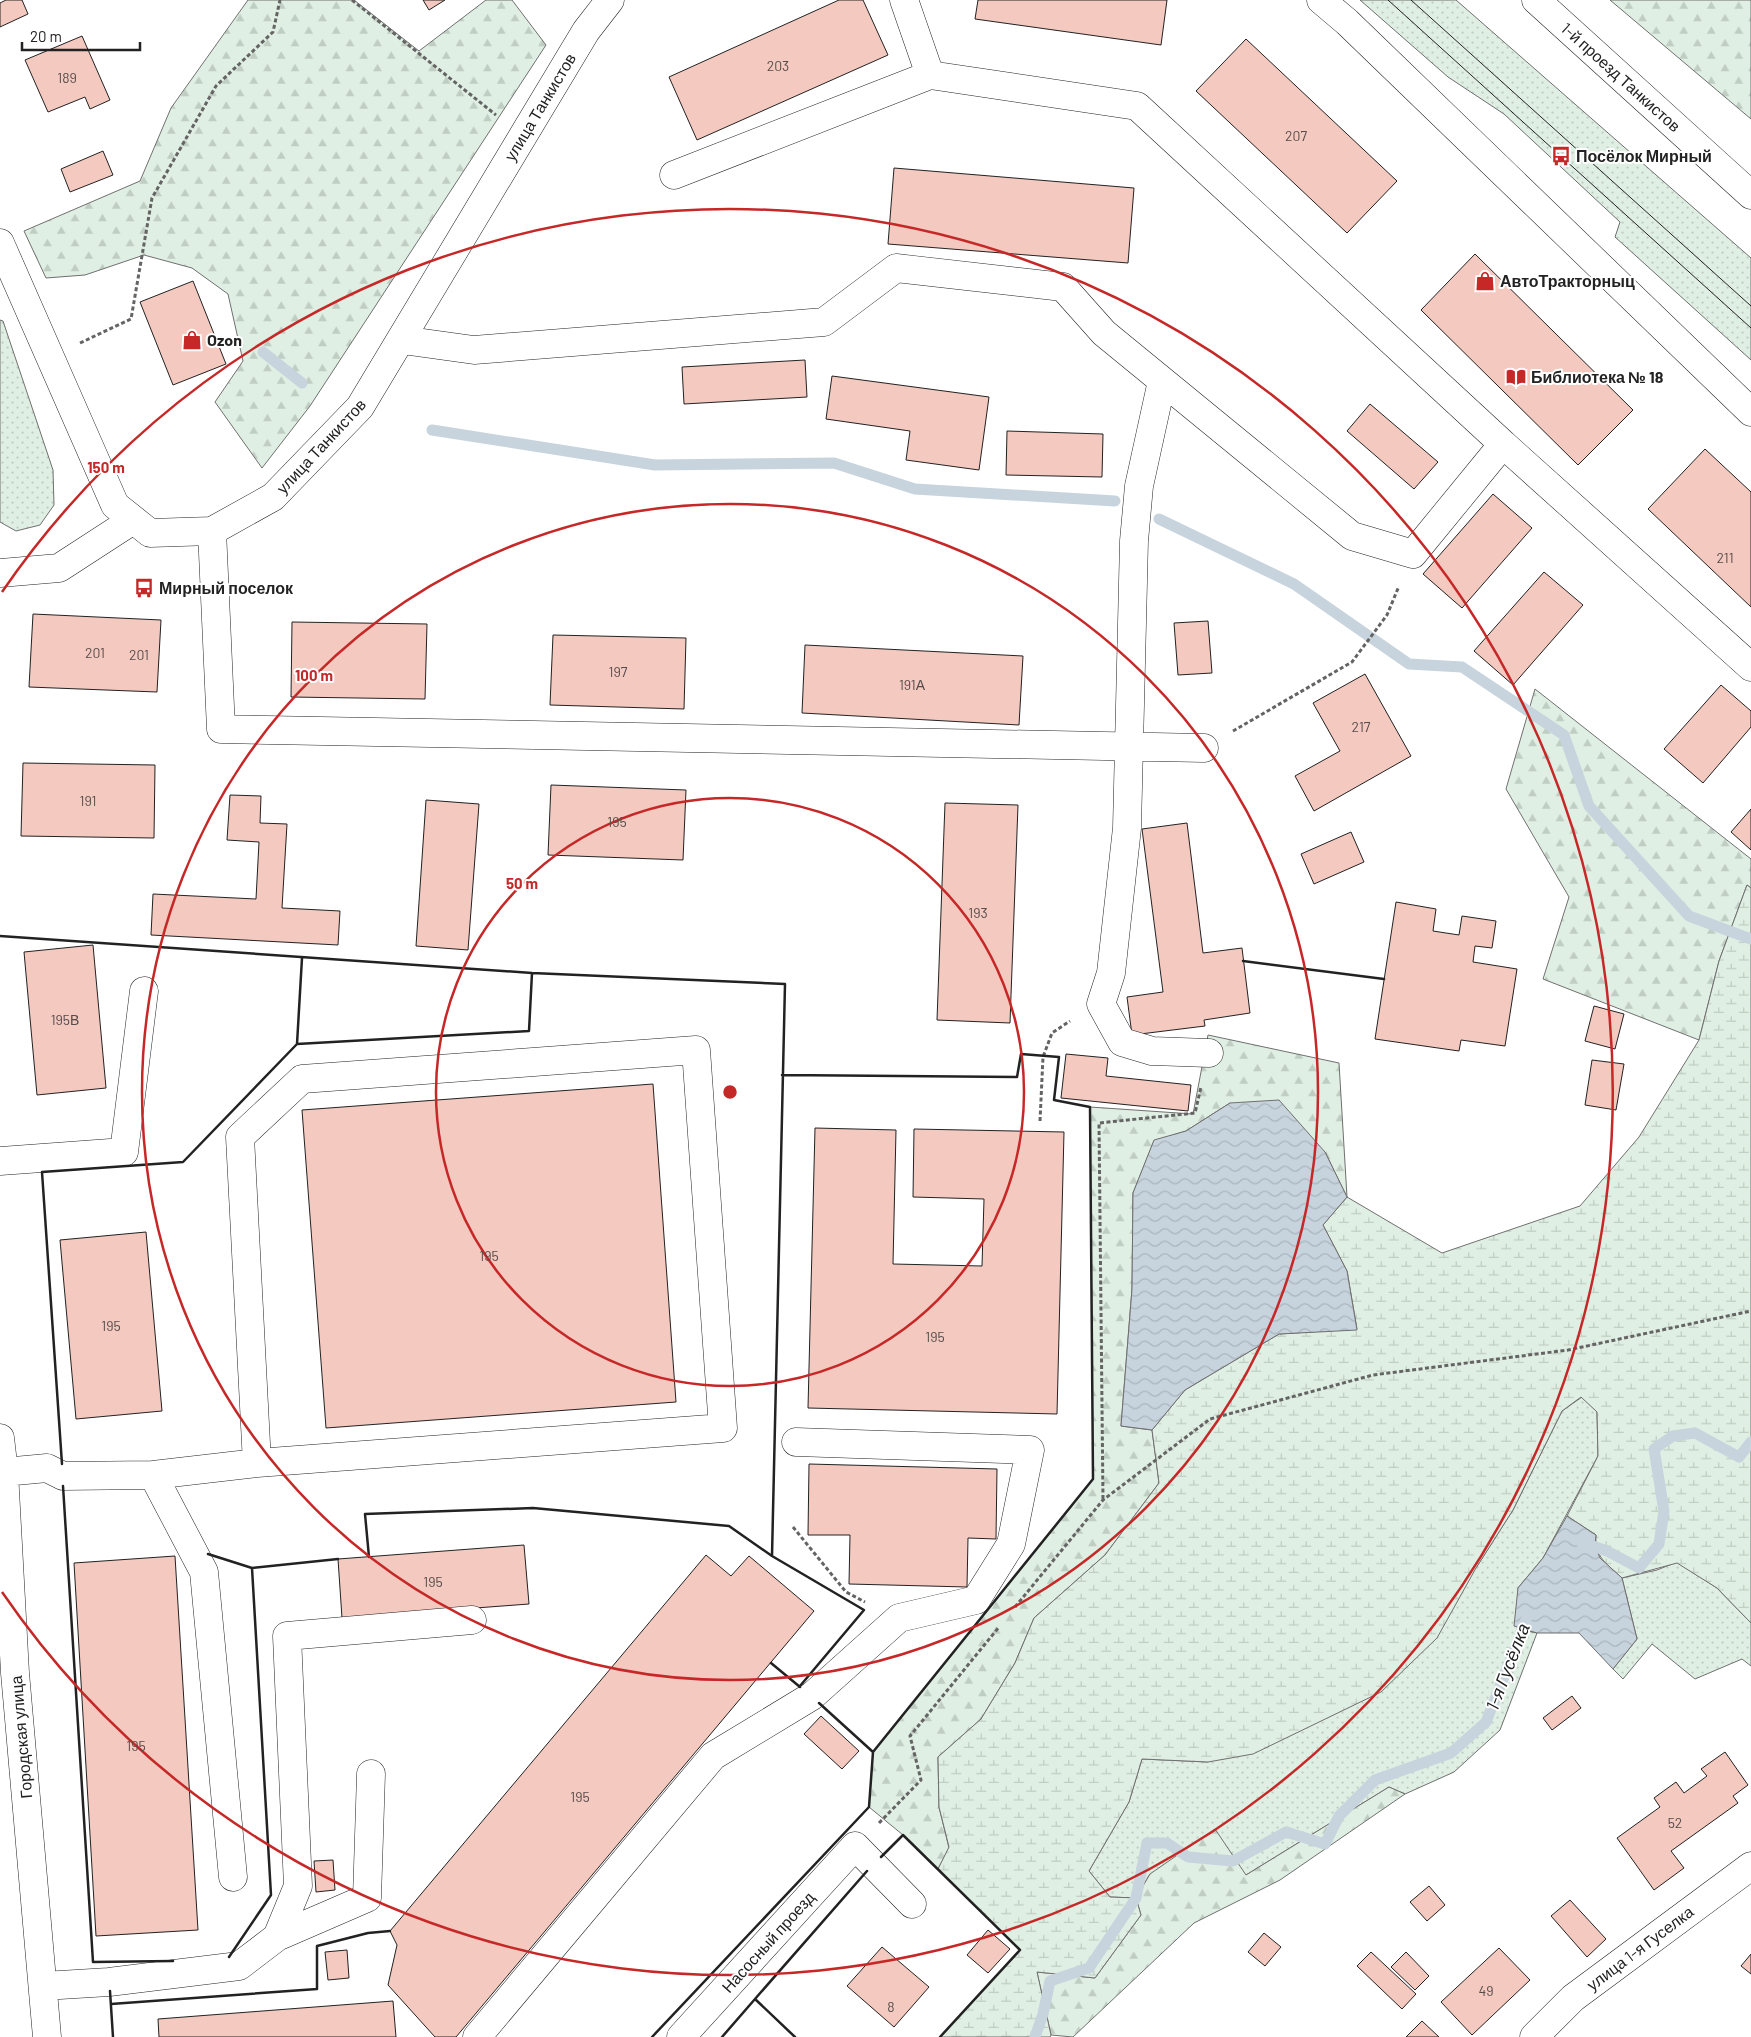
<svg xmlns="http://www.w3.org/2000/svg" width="1751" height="2037" font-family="Barlow,sans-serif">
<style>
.green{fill:url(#green-dots);stroke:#6f6f6f}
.forest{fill:url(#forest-firs);stroke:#6f6f6f}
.wetland{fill:url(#wetland-marsh);stroke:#6f6f6f}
.water{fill:url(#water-waves);stroke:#6f6f6f}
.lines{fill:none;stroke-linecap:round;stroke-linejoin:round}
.stream{stroke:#c7d3dd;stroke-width:11}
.building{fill:#f3c9c0;stroke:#222}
.minor-casing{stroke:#222;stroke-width:29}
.major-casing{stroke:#222;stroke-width:29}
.path{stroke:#646464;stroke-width:3;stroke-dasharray:4 2.5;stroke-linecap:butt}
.minor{stroke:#fff;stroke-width:28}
.major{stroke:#fff;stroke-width:28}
.tram{stroke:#222;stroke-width:1}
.wall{stroke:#222;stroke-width:2.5}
.ring{fill:none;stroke:#c62828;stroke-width:2.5}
.labels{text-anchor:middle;stroke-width:4;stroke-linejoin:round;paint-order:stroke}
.number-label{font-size:14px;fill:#564c4a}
.street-label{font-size:16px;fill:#222;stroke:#fff}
.poi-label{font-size:16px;font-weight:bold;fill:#222;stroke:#fff;text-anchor:start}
.water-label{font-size:18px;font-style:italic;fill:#222;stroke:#fff}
.centre{fill:#c62828;stroke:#fff;stroke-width:2.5}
.ring-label{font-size:15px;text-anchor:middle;font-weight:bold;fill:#c62828;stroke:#fff;stroke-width:4;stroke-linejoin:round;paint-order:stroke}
</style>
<defs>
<pattern id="green-dots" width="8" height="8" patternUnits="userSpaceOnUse" patternTransform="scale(1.25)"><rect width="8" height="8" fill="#e0efe3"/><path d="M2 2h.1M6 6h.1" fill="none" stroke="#c0cdc2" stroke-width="1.8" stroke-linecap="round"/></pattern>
<pattern id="forest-firs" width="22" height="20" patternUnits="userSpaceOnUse" patternTransform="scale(1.25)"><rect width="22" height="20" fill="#e0efe3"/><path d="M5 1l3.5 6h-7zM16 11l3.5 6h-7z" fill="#c0cdc2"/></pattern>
<pattern id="wetland-marsh" width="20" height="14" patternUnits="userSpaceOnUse" patternTransform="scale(1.25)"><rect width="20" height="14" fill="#e0efe3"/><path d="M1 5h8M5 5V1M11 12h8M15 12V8" fill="none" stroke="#c0cdc2"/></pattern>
<pattern id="water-waves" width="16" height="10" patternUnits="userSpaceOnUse" patternTransform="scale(1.25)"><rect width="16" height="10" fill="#c7d3dd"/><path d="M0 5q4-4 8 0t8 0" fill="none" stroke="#abb5bd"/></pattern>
</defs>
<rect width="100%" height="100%" fill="#fff"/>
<!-- green -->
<path class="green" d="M1360 0H1456L1751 258V360L1615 237 1620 222 1504 114 1448 77Z
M0 320 3 321 53 470 54 505 40 525 16 531 0 522Z
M1582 1397 1597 1412 1598 1456 1543 1558 1518 1588 1522 1630 1537 1633 1500 1730 1454 1772 1405 1794 1389 1787 1246 1875 1150 1874 1136 1898 1110 1897 1089 1871 1129 1802 1142 1759 1208 1762 1476 1568 1513 1510 1562 1411Z
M1677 1562 1717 1588 1751 1623V1666L1742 1659 1695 1679 1652 1644 1623 1679 1613 1669 1637 1639 1622 1578 1657 1570Z"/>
<!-- forest -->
<path class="forest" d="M248 0H354L419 51 486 0H512L546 45 310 406 262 468 215 402 243 361 228 294 192 268 144 255 85 275 46 278 24 231 140 181 171 108Z
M1610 0H1751V119Z
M1535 689 1751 859V888L1747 885 1719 961 1699 1040 1543 979 1569 897 1506 789Z
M1208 1035 1339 1063 1347 1197 1325 1152 1230 1103 1186 1131 1154 1141 1133 1193 1132 1289 1121 1426 1152 1430 1159 1483 1105 1555 1034 1618 1015 1663 981 1719 938 1757 939 1807 949 1848 938 1869 903 1835 869 1807 873 1752 1093 1479 1090 1107 1193 1114Z
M1389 1787 1405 1794 1280 1880 1194 1923 1073 2037 1051 2035 1037 1972 1095 1978 1141 1915 1136 1898 1150 1874 1215 1829 1246 1875Z"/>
<!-- wetland -->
<path class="wetland" d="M1747 885 1751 888V1623L1717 1588 1677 1563 1622 1578C1607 1564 1594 1557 1596 1535L1567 1516 1598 1456 1597 1412 1581 1397 1562 1411 1513 1510 1476 1568 1437 1638 1381 1692 1253 1754 1208 1762 1142 1759 1129 1802 1089 1871 1110 1897 1136 1898 1141 1915 1095 1978 1037 1972 1051 2035 1050 2037H940L1020 1950 938 1869 949 1847 939 1807 938 1757 981 1719 1015 1663 1034 1618 1105 1555 1159 1483 1152 1430 1185 1390 1279 1334 1357 1329 1347 1271 1323 1225 1347 1197 1442 1253 1580 1206 1639 1137 1699 1040 1719 961Z"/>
<!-- water -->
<path class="water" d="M1279 1100 1325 1152 1347 1197 1323 1225 1347 1271 1357 1330 1279 1334 1185 1390 1152 1430 1121 1426 1132 1289 1133 1193 1154 1140 1186 1131 1230 1103Z
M1567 1516 1596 1535 1595 1546 1600 1558 1622 1578 1637 1639 1613 1669 1579 1633H1537L1514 1626 1518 1588 1543 1558Z"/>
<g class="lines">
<!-- stream -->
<path class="stream" d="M263 352 302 383
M432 430 655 465 834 463 915 489 1115 501
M1159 519 1294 584 1409 664 1462 667 1564 735 1589 806 1689 916 1751 939
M1581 1542 1607 1551 1639 1568 1659 1544 1664 1511 1654 1449 1673 1436 1695 1433 1739 1457 1751 1442
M1035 2037 1043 2014 1050 1981 1089 1968 1136 1898 1147 1843H1167L1188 1857 1233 1861 1286 1832 1325 1844 1339 1816 1375 1780 1451 1753 1486 1722 1528 1615"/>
</g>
<!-- building -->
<path class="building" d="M6 0H22L28 14 0 27V3Z
M423 0H445L429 10Z
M839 0H863L888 55 697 140 669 77Z
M978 0H1167L1161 45 975 19Z
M82 36 110 100 90 109 85 97 48 112 25 60Z
M1246 39 1397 181 1347 233 1196 91Z
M103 151 113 175 70 192 61 169Z
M894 168 1134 188 1128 263 888 244Z
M1475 254 1633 410 1578 465 1421 310Z
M193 281 226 364 173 385 140 302Z
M805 360 807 397 684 404 682 367Z
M832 376 989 397 979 470 906 460 910 431 826 419Z
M1370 404 1438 462 1414 489 1347 431Z
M1007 431 1103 434 1102 477 1006 475Z
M1705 449 1751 492V607L1648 509Z
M1493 494 1532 528 1462 608 1423 574Z
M1544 572 1583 605 1513 685 1474 651Z
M33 614 161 620 157 692 29 687Z
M1208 621 1212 673 1178 675 1174 623Z
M292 622 427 624 425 699 291 697Z
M553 635 686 638 684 709 550 705Z
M805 645 1023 656 1019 725 802 713Z
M1365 674 1411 756 1314 811 1295 776 1340 751 1313 703Z
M1721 685 1751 711V727L1703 783 1664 749Z
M23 763 155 765 154 838 21 836Z
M551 785 686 790 683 860 548 855Z
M230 795 261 796 260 823 287 824 282 908 340 911 338 945 151 935 153 894 256 899 259 842 227 840Z
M426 800 479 804 468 950 416 946Z
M945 803 1018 805 1010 1023 937 1020Z
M1751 809V850L1731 832Z
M1187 823 1203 953 1242 948 1250 1013 1204 1020 1205 1026 1132 1035 1127 997 1163 992 1142 829Z
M1351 832 1364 862 1314 884 1301 854Z
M1396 902 1436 909 1433 931 1459 935 1462 916 1496 921 1492 948 1475 946 1473 962 1517 969 1505 1046 1461 1040 1459 1051 1375 1039Z
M93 945 106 1088 37 1095 24 952Z
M1594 1006 1624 1014 1615 1049 1585 1041Z
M1066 1054 1108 1058 1106 1076 1191 1085 1188 1111 1061 1098Z
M1592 1060 1624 1064 1616 1110 1585 1105Z
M653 1084 676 1402 326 1428 302 1110Z
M815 1128 896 1130 893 1264 982 1266 984 1199 913 1197 914 1129 1064 1132 1057 1414 808 1408Z
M146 1232 162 1411 76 1419 60 1240Z
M809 1464 997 1469 996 1539 968 1538 967 1587 849 1584 850 1535H808Z
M524 1545 529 1604 342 1618 338 1559Z
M706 1555 731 1576 749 1556 814 1611 456 2037H435L388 1985 397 1945 390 1931Z
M175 1556 198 1930 96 1936 74 1563Z
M1572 1696 1581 1708 1552 1730 1543 1718Z
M821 1716 859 1751 842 1769 804 1734Z
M1725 1752 1748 1785 1733 1796 1738 1803 1671 1851 1684 1868 1654 1890 1617 1838 1660 1807 1654 1798 1676 1782 1684 1793 1707 1776 1701 1769Z
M333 1860 335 1890 316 1892 314 1861Z
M1429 1886 1445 1905 1427 1921 1410 1902Z
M1570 1900 1606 1939 1587 1957 1551 1916Z
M988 1930 1010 1949 988 1973 967 1955Z
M1264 1933 1281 1947 1265 1966 1248 1952Z
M882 1947 929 1987 894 2027 847 1986Z
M1499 1948 1530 1980 1472 2035 1441 2002Z
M347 1950 349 1978 328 1980 325 1952Z
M1371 1952 1416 1994 1402 2009 1357 1966Z
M1406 1952 1429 1976 1415 1990 1391 1967Z
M1751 1954V1974L1741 1966Z
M393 2001 396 2037H159L158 2019Z
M1422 2021 1439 2037H1406Z"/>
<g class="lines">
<defs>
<path id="minor" d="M1321 0 1347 22 1751 412
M674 175 930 75 904 0
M402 340 474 350 824 322 896 268 1063 287 1104 333 1352 536 1413 554 1503 444 1137 106 930 75
M1162 381 1139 486 1134 541 1127 828 1111 973 1101 1004 1122 1042 1152 1051 1209 1053
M1503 444 1751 667
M212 531 221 729 1204 748
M0 573 59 568 133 520
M0 1161 124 1152 144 991
M0 1438 4 1472 15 1673 47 2037
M4 1472 47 1468 63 1476 153 1475 257 1463 723 1428 696 1050 302 1079 240 1137 257 1463
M153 1475 204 1572 233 1877
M277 1937 367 1898 371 1774
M43 1986 109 1982 239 1966 277 1937 298 1886 287 1636 472 1620
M477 2037 713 1756 812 1696 899 1618 976 1600 1011 1544 1030 1450 796 1442
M681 2037 855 1846 912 1904
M1534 2037 1573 1998 1751 1866"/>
<path id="major" d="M1536 0 1751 195
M0 243 115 505 150 533 212 531 273 497 360 407 586 31 610 0"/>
</defs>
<!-- minor casing -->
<use href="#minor" class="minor-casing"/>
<!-- major casing -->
<use href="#major" class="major-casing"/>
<!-- path -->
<path class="path" d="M352 0 496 115
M80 343 131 319 152 198 216 86 273 32 280 0
M1233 731 1352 662 1387 615 1399 586
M1040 1121 1043 1057 1052 1033 1070 1021
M1103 1499 1099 1123 1195 1113 1201 1087
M793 1527 846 1592 865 1602
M1015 1607 1103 1500 1210 1419 1373 1375 1568 1350 1751 1311
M879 1823 921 1780 910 1736 999 1627"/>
<!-- minor -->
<use href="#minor" class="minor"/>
<!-- major -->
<use href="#major" class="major"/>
<!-- tram -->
<path class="tram" d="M1388 0 1751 328
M1411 0 1751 306"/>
<!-- wall -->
<path class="wall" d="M0 936 532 973 785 984 772 1556
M1243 961 1384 979
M297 1044 529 1031 532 973
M62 1464 42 1172 183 1162 297 1044 302 958
M63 1486 93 1962 173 1961
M208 1554 252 1568 338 1559
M369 1557 365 1514 533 1508 729 1526 772 1556 864 1610 800 1686
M771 1663 800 1687
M819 1703 873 1752
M881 1857 903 1835 1020 1950 940 2037
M229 1957 271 1895 252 1568
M110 1991 113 2037
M111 2004 317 1989V1946L368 1933 390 1931
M652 2037 869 1807 873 1752 1093 1479 1090 1107 1054 1100 1059 1057 1021 1054 1017 1077 782 1075
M722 2037 755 1999
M795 2037 755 1999 867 1871"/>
</g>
<!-- distance rings -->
<g class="ring">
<circle cx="730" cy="1092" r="294"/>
<circle cx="730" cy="1092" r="588"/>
<path d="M2 592A883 883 0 1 1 2 1592"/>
</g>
<!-- icons -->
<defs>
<symbol id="bus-bare" viewBox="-9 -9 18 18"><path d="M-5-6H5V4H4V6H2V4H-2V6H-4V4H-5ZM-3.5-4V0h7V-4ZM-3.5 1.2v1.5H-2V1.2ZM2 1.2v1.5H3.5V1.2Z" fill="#c62828" stroke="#fff" stroke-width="2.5" paint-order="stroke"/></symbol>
<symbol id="shop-bare" viewBox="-9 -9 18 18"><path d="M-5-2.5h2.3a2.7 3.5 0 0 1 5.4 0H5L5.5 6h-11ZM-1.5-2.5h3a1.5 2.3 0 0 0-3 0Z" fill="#c62828" stroke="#fff" stroke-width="2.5" paint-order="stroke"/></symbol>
<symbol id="library-bare" viewBox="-9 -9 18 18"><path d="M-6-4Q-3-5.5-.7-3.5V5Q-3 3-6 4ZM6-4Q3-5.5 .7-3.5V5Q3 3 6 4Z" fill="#c62828" stroke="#fff" stroke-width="2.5" paint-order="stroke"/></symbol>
</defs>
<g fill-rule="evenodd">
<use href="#bus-bare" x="1547" y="142" width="28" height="28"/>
<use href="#shop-bare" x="1471" y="267" width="28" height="28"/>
<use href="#shop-bare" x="178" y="326" width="28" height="28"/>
<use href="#library-bare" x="1502" y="363" width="28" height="28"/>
<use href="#bus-bare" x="130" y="574" width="28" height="28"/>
</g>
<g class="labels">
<!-- number labels -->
<g class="number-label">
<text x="778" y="71">203</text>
<text x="67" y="83">189</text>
<text x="1296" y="141">207</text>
<text x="1725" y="563">211</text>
<text x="95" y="658">201</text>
<text x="139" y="660">201</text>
<text x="618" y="677">197</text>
<text x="912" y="690">191А</text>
<text x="1361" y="732">217</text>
<text x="88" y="806">191</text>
<text x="617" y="827">195</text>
<text x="978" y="918">193</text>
<text x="65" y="1025">195В</text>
<text x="489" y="1261">195</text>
<text x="111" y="1331">195</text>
<text x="935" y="1342">195</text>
<text x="433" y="1587">195</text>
<text x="136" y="1751">195</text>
<text x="580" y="1802">195</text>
<text x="1675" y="1828">52</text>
<text x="1486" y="1996">49</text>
<text x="891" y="2012">8</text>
</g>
<!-- street labels -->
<g class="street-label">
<text transform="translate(1621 77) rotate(42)" y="6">1-й проезд Танкистов</text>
<text transform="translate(540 107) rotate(-59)" y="6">улица Танкистов</text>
<text transform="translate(321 446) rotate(-47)" y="6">улица Танкистов</text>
<text transform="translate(21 1737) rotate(-95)" y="6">Городская улица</text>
<text transform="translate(768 1942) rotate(-48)" y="6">Насосный проезд</text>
<text transform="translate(1640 1948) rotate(-37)" y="6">улица 1-я Гуселка</text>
</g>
<!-- poi labels -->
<g class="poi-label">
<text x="1576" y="162">Посёлок Мирный</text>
<text x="1500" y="287">АвтоТракторныц</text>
<text x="207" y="346">Ozon</text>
<text x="1531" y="383">Библиотека № 18</text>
<text x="159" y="594">Мирный поселок</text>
</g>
<!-- water labels -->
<g class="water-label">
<text transform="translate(1508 1667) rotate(-69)" y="6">1-я Гусёлка</text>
</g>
</g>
<circle cx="730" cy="1092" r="8" class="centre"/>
<g class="ring-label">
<text x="106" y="473">150 m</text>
<text x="314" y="681">100 m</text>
<text x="522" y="889">50 m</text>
</g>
<!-- scale -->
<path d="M22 42v8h118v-8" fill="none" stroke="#222222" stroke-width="2.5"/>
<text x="30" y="42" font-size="15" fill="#222222" stroke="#ffffff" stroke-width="4" paint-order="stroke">20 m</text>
</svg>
